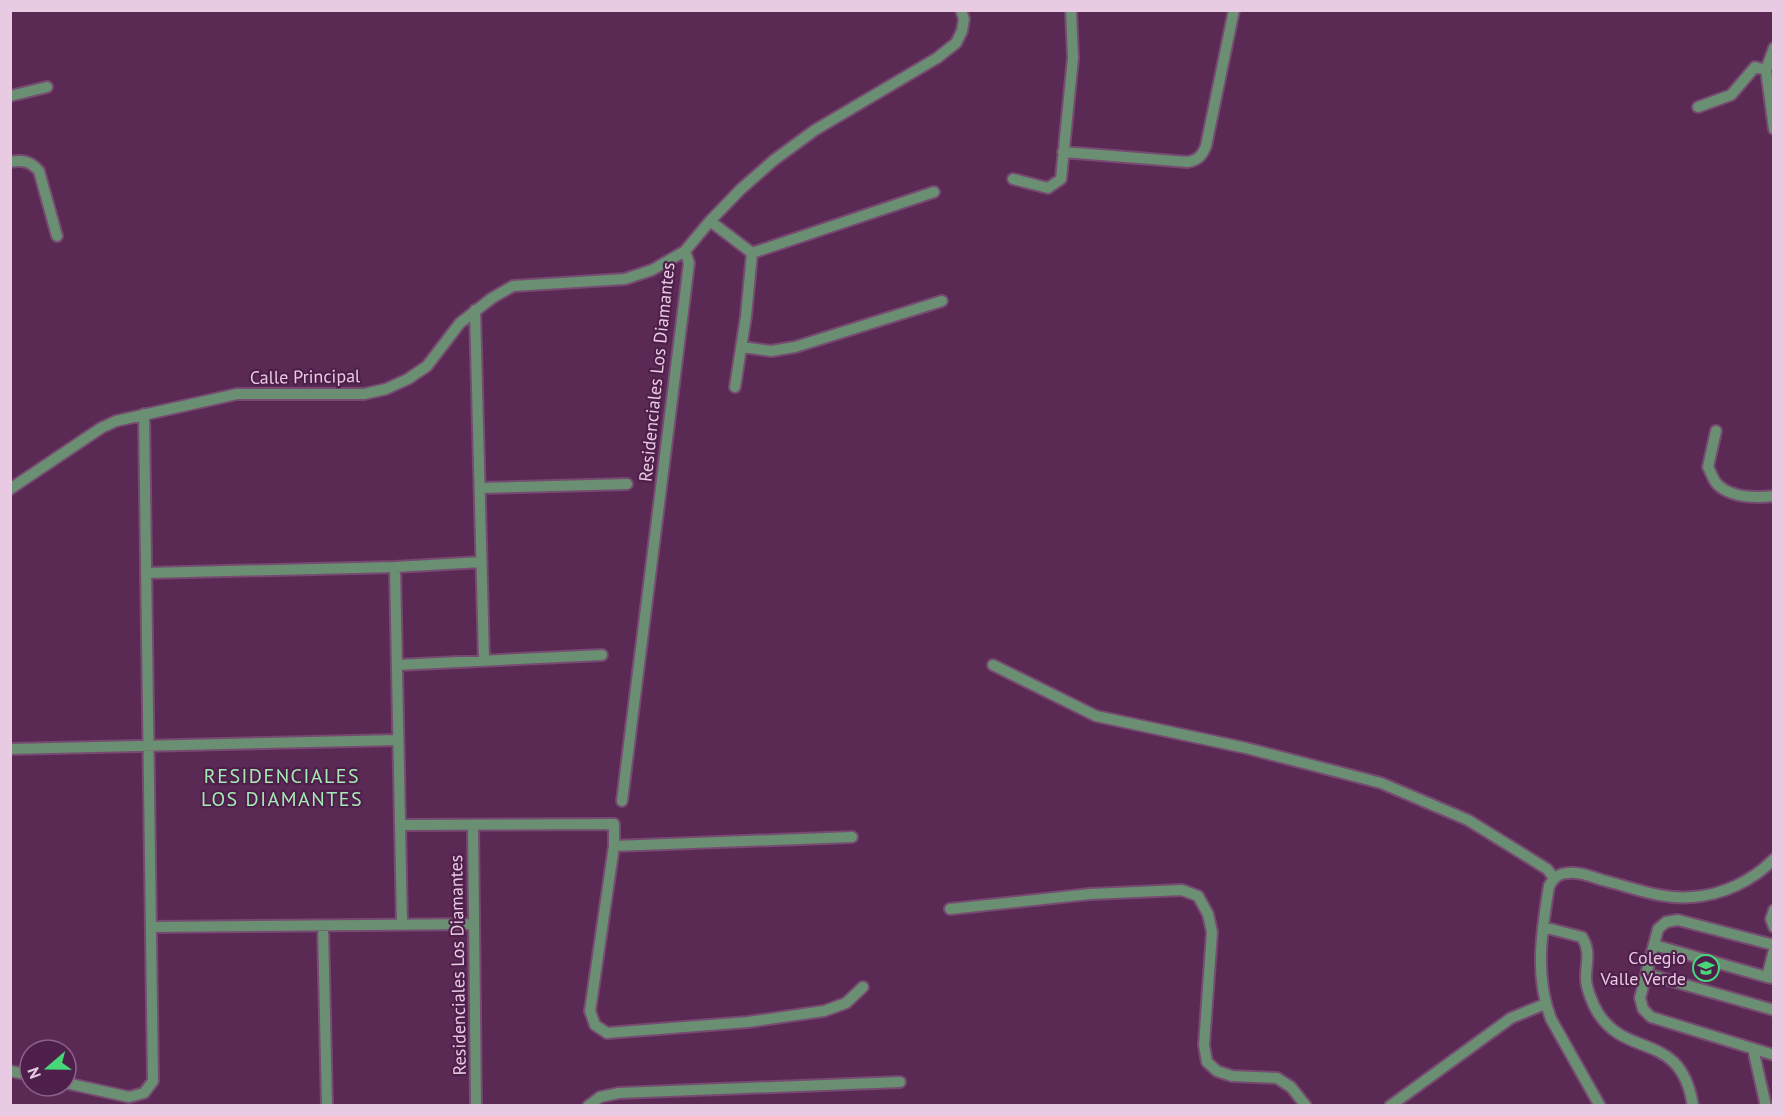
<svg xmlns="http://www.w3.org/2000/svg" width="1784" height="1116" font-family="'PT Sans',sans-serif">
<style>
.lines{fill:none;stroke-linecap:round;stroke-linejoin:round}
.minor-casing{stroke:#764a71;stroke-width:14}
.minor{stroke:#6a8f72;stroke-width:10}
.labels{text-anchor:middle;stroke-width:4.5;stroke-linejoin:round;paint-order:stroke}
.street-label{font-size:18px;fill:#e8cae3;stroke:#4e1f4a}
.poi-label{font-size:18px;fill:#e8cae3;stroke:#4e1f4a;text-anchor:end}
.neighbourhood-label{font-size:20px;letter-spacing:1.5px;fill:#a5e9b4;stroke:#4e1f4a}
</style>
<rect width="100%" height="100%" fill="#5a2a55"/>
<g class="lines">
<defs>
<path id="minor" d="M1774 48 1766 70 1774 129
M10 96 47 87
M1698 107 1731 95 1755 67 1766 70
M1063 152 1188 162C1198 160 1202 156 1206 146L1234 10
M10 162C23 159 31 162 39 171L57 236
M1013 179 1048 188 1061 179 1073 58 1071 10
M710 221 752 253 934 192
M475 310 484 660
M742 347 771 351 795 347 942 301
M735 387 746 316 752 253
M1716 431 1708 467C1711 472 1713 480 1717 484 1731 498 1756 498 1774 496
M480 488 627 484
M10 489 101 428 116 421 237 394H364L386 389 408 379 427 366 460 323 492 298 513 286 625 279 652 270 685 251 710 221 741 189 774 160 815 130 937 58 956 43 962 31 964 19 961 10
M395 567 402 925
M146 573 395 567 481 562
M397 665 602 655
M993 665 1096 716 1246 748 1381 783 1468 820 1547 869 1554 878
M10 749 398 740
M622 801 689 263 685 251
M400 825 614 824V846L590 1011 595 1025 607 1033 748 1022 824 1011 846 1003 863 987
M473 825 476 1106
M614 846 852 837
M950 909 1090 894 1182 890 1198 896 1208 914 1212 932 1204 1045 1207 1062 1217 1071 1232 1076 1277 1078 1291 1087 1306 1106
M1774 910 1771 919 1774 927
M323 926 327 1106
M151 927 474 924
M1543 927 1582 937C1591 951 1586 963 1586 978 1586 988 1593 1005 1598 1013 1628 1060 1681 1030 1693 1106
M1654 945 1767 977
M1774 945 1678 920 1666 922 1658 929 1640 998 1643 1009 1651 1017 1774 1055
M1647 974 1774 1010
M1773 978 1767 977 1774 950
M1753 1049 1766 1106
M10 1071 30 1075
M66 1083 129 1097 144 1093 153 1081 144 414
M588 1106 600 1097 619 1093 900 1082
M1390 1106 1511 1018 1545 1004
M1600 1106 1551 1019C1534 975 1542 930 1549 886 1553 880 1555 876 1562 874 1575 870 1590 876 1602 880 1631 887 1662 900 1692 897 1723 895 1752 881 1774 859"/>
</defs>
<!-- minor casing -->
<use href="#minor" class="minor-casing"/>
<!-- minor -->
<use href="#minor" class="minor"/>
</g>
<!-- icons -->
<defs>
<symbol id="school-ring" viewBox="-11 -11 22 22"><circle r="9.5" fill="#4e1f4a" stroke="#48d778" stroke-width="1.5"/><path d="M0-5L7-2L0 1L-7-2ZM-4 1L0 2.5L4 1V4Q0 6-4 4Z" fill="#48d778"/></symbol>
</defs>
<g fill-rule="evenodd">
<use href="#school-ring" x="1691" y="953" width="30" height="30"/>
</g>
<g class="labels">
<!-- street labels -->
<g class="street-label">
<text transform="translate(657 372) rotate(-84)" y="6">Residenciales Los Diamantes</text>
<text transform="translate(305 377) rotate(-1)" y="6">Calle Principal</text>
<text transform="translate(458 965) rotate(-91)" y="6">Residenciales Los Diamantes</text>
</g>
<!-- poi labels -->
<g class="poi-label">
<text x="1686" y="964">Colegio<tspan x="1686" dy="21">Valle Verde</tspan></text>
</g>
<!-- neighbourhood labels -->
<g class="neighbourhood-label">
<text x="282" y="783">RESIDENCIALES<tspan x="282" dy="23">LOS DIAMANTES</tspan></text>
</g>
</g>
<!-- border -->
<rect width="1784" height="1116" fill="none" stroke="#e8cae3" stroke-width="24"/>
<!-- north arrow -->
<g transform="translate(48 1068) rotate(250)"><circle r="28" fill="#4e1f4a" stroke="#8c6387" stroke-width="1.5"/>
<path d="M0-4.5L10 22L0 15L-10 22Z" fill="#48d778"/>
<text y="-9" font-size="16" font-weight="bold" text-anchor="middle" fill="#e8cae3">N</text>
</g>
</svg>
